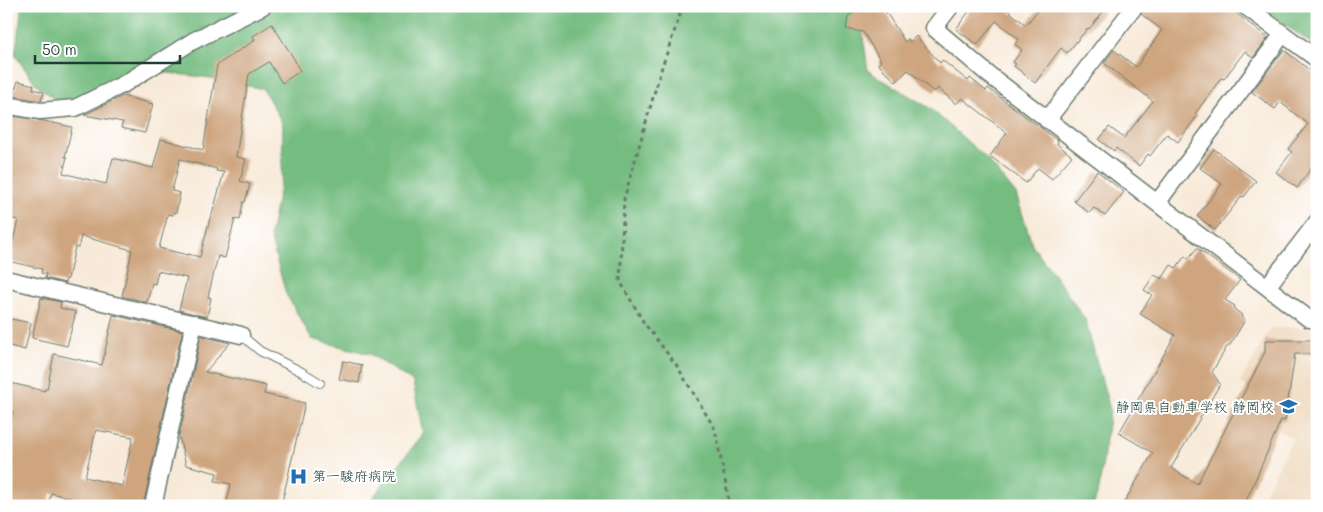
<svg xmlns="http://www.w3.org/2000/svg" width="1323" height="512" font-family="Mali,'Klee One',sans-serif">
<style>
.built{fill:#eed7bb}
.forest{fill:#74bc80;stroke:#4a7c5a}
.building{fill:#cea57f;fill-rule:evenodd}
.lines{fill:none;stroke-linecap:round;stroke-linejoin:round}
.service-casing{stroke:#6b7a6e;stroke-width:10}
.minor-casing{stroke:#6b7a6e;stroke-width:19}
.path{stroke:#6b7a6e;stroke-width:3;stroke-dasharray:4 4;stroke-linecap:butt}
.service{stroke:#fff;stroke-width:8}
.minor{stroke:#fff;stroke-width:16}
.labels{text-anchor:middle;stroke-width:4;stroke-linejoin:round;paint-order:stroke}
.poi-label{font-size:14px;fill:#1f3d34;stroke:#fff;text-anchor:end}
</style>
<rect width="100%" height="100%" fill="#fff"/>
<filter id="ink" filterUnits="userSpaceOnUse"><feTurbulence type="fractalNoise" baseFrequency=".02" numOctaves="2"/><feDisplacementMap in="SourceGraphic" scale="10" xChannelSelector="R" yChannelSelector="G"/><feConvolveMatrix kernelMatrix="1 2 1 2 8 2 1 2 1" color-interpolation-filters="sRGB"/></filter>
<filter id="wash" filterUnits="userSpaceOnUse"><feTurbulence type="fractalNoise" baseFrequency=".0096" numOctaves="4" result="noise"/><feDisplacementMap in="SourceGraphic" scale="20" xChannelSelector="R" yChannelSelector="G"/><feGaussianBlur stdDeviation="1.12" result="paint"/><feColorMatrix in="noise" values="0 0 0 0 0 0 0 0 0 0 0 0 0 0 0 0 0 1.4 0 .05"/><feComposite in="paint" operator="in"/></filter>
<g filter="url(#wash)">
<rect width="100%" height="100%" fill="#f8ead9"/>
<!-- built -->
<path class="built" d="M1271 328H1317V506H1258L1293 438 1256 419 1261 395 1240 383Z"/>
<!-- forest -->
<path class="forest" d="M22 6H864L860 14 868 71 931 109 986 158 1016 194 1033 247 1050 269 1085 319 1110 410 1099 489 1093 506H366L423 434 413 382 370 354 312 339 286 294 270 236 282 177 283 124 263 89 211 78 159 72 121 79 87 95 58 102 35 83 15 55Z
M1261 6H1317V48Z"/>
<g id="blocks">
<!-- building -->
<path class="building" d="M862 6H882L905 42 908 39 910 42 916 36 940 63 942 60 968 81 970 78 986 91 988 88 1058 141 1057 144 1072 156 1052 179 1038 168 1026 183 990 156 1007 133 962 98 956 104 938 88 934 92 908 70 896 82 878 64 881 61 863 32 846 29 848 17Z
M973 6H1008L1006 9 1026 25 1041 6H1108L1089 29 1088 28 1067 53 1061 48 1035 83 1014 66 1016 64 1013 62 1022 50 1015 44 1019 39 996 21 977 45 956 29Z
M1145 6H1227L1268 38 1253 58 1245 51 1224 79 1221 78 1195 114 1197 116 1178 142 1167 134 1150 156 1148 154 1139 166 1116 148 1114 151 1099 140 1109 127 1124 138 1153 101 1104 63 1114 50 1136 67 1162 30 1141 14Z
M272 24 296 62H295L300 71 282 83 269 62 249 74 236 157 246 159 240 181 250 184 245 202H243L240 220 235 219 225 258 218 256 208 297 211 298 207 317 179 310 187 278 158 271 155 284 152 283 147 302 122 296 132 250 81 236 78 248 75 247 68 279H66L65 283 45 278 46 274 41 273 42 269 8 261 18 220 6 217V120L7 115 44 121 72 127 65 157H67L63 173 106 184 113 158 153 168 161 139 203 150 217 65 255 40 253 36ZM180 159 217 169 216 171 224 172 211 218H210L200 257 188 254V255L159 248 168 214 173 215V212L176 213 180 193 172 191Z
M1284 50 1317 76V160L1297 188 1276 172 1292 152 1288 149 1308 124 1280 102 1275 109 1252 92Z
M18 81 34 85 33 89 44 92 41 101 13 96Z
M123 96 153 104 145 133 121 128 123 122 84 115Z
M1214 149 1256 181 1244 197 1242 196 1215 230 1197 216 1222 184 1200 168Z
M1097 171 1124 192 1105 216 1094 208 1089 213 1074 201Z
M1197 248 1240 280 1225 300 1235 306 1234 309 1242 315 1241 317 1245 320 1230 345H1228L1212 372 1220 384 1171 468 1197 484 1265 352V340H1317V354H1295L1285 421 1281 420 1244 506H1122L1153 453 1119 433 1175 335 1140 314 1152 295 1144 290 1154 275 1162 279 1171 265 1176 268 1185 256 1188 259Z
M41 298 61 302 60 308 76 312 67 346 32 338Z
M113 315 182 331 143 506H82L83 501 51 493 48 506H6V440L13 411 6 410V382L45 391V388L47 389 54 354 102 365ZM96 430 133 437 122 486 85 477Z
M11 319 31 323 25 350 6 345Z
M201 336 230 343 205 372 266 386 264 394 305 403 281 506H226L231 484 215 481 217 473 186 465 179 437Z
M343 361 362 365 359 383 339 379Z"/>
</g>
</g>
<g filter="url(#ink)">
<use href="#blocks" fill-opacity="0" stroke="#6b7a6e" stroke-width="1"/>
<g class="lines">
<defs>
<path id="service" d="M241 335 260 351 302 372 320 383"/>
<path id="minor" d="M951 6 934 28 988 74 1267 287 1309 319H1317
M1245 6 1317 59
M6 105 40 111 75 108 124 84 193 41 263 6
M1047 120 1135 6
M1157 203 1283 34
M6 279 241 335
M1267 287 1317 222
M153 506 194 323"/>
</defs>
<!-- service casing -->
<use href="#service" class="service-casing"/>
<!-- minor casing -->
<use href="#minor" class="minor-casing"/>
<!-- path -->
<path class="path" d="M683 6 660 73 624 199 620 281 644 323 677 366 715 429 730 506"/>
<!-- service -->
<use href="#service" class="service"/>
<!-- minor -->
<use href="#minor" class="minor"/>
</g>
</g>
<!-- icons -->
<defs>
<symbol id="school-bare" viewBox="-9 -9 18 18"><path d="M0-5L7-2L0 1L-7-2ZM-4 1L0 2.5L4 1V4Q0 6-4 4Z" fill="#1f6fb2" stroke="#fff" stroke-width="2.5" paint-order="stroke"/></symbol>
<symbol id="hospital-bare" viewBox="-9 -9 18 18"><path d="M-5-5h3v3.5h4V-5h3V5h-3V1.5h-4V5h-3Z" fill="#1f6fb2" stroke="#fff" stroke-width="2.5" paint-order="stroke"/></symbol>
</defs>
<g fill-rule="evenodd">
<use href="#school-bare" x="1276" y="394" width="25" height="25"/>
<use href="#hospital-bare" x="286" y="464" width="25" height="25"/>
</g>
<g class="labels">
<!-- poi labels -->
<g class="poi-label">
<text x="1274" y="412">静岡県自動車学校 静岡校</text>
<text x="312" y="481" text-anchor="start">第一駿府病院</text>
</g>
</g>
<!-- margin -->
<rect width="1323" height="512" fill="none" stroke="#fff" stroke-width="25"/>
<!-- scale -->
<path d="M35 55v8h145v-8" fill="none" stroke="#1f3d34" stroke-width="2.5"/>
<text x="42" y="55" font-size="15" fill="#1f3d34" stroke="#ffffff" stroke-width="4" paint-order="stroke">50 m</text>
</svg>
